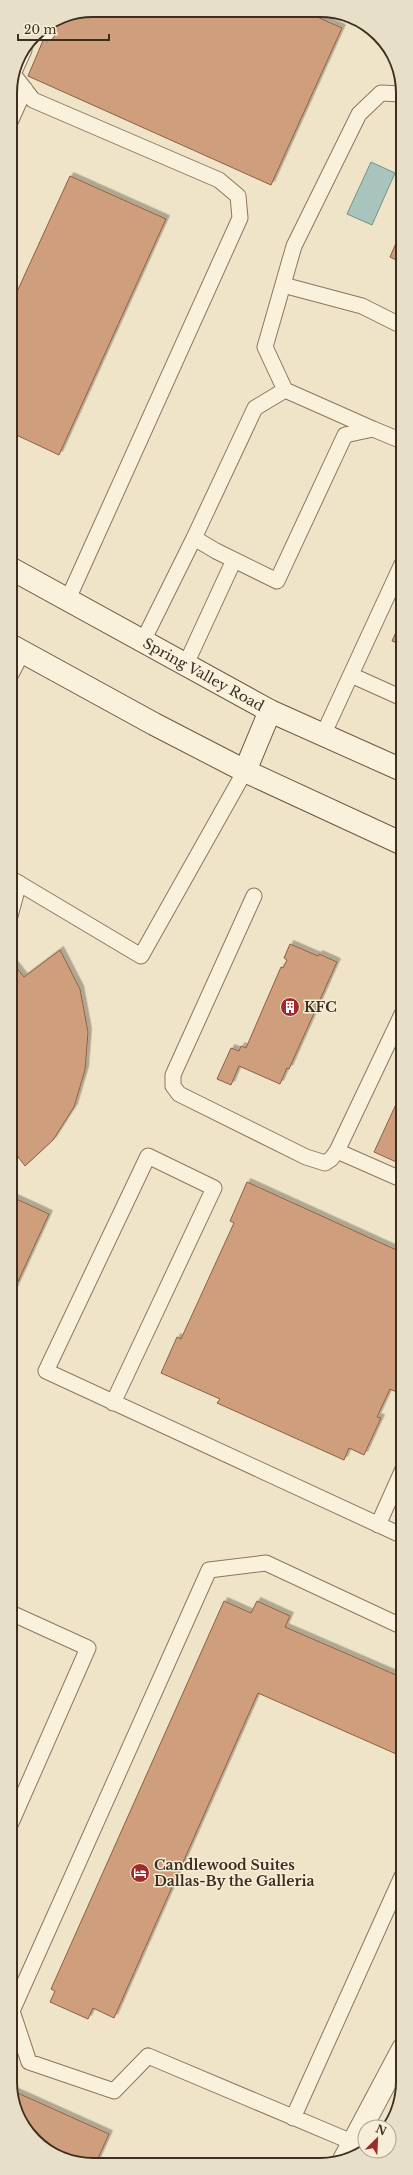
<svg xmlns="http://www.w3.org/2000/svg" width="413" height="2175" font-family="'Libre Baskerville',serif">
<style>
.water{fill:#a9c4bc;stroke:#6f938a}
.building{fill:#cf9f7d;stroke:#8d5f41;filter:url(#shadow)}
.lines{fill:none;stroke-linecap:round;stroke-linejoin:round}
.service-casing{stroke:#8d765c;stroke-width:17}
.tertiary-casing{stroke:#8d765c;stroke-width:24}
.secondary-casing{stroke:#6f573f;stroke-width:24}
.service{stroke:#faf1dc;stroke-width:15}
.tertiary{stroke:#faf1dc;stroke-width:22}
.secondary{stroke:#faf1dc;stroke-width:22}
.labels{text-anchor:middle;stroke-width:3;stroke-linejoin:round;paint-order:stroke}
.street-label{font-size:14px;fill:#3d2e20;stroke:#f7eed8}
.poi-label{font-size:14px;font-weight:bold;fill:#3d2e20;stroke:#f7eed8;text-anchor:start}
.rim{fill:none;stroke:#3d2e20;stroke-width:2}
</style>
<defs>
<filter id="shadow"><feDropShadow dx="3.5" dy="-3.5" stdDeviation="0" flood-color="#0004"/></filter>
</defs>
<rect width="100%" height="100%" fill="#f0e4c8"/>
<!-- water -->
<path class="water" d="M371 162 395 173 372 225 347 214Z"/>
<!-- building -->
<path class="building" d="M93 10 306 12 342 28 271 185 28 76 50 24 61 16Z
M70 176 166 219 59 455 10 432V307Z
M402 229V263L390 257Z
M402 619V645L392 641Z
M290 944 318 956 319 954 337 962 289 1069 287 1068 280 1084 239 1066 231 1085 217 1079 231 1048 239 1051 241 1046 246 1048 281 967 283 968 287 960 284 958Z
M60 950 80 989 88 1032 85 1070 74 1107 53 1140 25 1166 10 1146V959L24 977Z
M403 1089V1165L374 1152Z
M247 1182 403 1253V1395L390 1389 377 1417 381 1418 364 1455 349 1448 344 1460 217 1403 220 1399 161 1373 177 1337 181 1339 234 1223 230 1221Z
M10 1196 49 1214 10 1299Z
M224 1601 251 1613 257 1601 290 1616 285 1627 403 1678V1757L258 1693 114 2018 93 2008 88 2019 50 2002 55 1991 51 1989Z
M11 2090 109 2134 96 2163H76L31 2137Z"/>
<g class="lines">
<defs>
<path id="service" d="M41 30 47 33
M24 50 13 74 33 100 219 180 238 196 240 218 68 599
M10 122 25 89
M283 285 362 306 402 326
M285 390 265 347 294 246 359 114 381 93 402 94
M373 429 285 390 255 408 194 538 216 551 277 581 345 435 373 429 402 441
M143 641 194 538
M186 664 234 560
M351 675 402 698
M10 676 23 651
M323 735 402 564
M10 878 141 956 245 771
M254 896 173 1075V1086L179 1094 306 1157 325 1163 331 1159 337 1151
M10 916 19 883
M403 1012 337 1151 403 1180
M113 1403 214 1188 148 1156 46 1371 403 1536
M378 1525 403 1469
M11 1613 88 1648 11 1823
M293 2118 403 1874
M352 2142 148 2056 114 2091 29 2062 12 2011 209 1570 266 1563 403 1627"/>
<path id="tertiary" d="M344 2160 403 2049"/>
<g id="secondary">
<path id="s1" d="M10 568 270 711 402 770"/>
<path d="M10 645 154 724 245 771 403 844"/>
<path d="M245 771 270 711"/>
</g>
</defs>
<!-- service casing -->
<use href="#service" class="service-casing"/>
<!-- tertiary casing -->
<use href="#tertiary" class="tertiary-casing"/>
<!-- secondary casing -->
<use href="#secondary" class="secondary-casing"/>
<!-- service -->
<use href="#service" class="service"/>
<!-- tertiary -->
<use href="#tertiary" class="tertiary"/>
<!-- secondary -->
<use href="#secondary" class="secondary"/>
</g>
<!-- icons -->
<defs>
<symbol id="building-disc" viewBox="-11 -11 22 22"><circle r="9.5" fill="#9e2a2b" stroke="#f7eed8"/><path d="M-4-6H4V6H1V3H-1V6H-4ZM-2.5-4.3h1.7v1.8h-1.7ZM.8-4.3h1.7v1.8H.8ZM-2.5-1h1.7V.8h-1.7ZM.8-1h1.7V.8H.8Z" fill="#fff"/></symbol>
<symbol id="hotel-disc" viewBox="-11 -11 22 22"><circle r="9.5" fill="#9e2a2b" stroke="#f7eed8"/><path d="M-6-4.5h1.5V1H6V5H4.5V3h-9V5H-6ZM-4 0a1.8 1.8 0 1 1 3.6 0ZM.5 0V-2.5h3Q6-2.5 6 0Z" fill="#fff"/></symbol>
</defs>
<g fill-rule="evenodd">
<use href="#building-disc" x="279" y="996" width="22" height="22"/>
<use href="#hotel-disc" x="129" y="1862" width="22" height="22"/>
</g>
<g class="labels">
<!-- street labels -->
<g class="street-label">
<text dy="5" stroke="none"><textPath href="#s1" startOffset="221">Spring Valley Road</textPath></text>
</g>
<!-- poi labels -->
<g class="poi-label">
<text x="304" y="1012">KFC</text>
<text x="154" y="1870">Candlewood Suites<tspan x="154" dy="16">Dallas-By the Galleria</tspan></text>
</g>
</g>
<!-- crop -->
<path d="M0 0H413V2175H0ZM93 17H320A76 76 0 0 1 396 93V2082A76 76 0 0 1 320 2158H93A76 76 0 0 1 17 2082V93A76 76 0 0 1 93 17Z" fill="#e8dfc9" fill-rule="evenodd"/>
<path class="rim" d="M93 17H320A76 76 0 0 1 396 93V2082A76 76 0 0 1 320 2158H93A76 76 0 0 1 17 2082V93A76 76 0 0 1 93 17Z"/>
<!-- north arrow -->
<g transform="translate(377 2139) rotate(24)"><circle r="19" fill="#f7eed8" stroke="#ada18e"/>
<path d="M0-3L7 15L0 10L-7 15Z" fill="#9e2a2b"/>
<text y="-6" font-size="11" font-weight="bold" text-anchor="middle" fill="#3d2e20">N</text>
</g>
<!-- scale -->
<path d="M18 34v6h91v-6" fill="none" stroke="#3d2e20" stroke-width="2"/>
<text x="24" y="34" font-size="12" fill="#3d2e20" stroke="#f7eed8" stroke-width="3" paint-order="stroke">20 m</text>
</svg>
